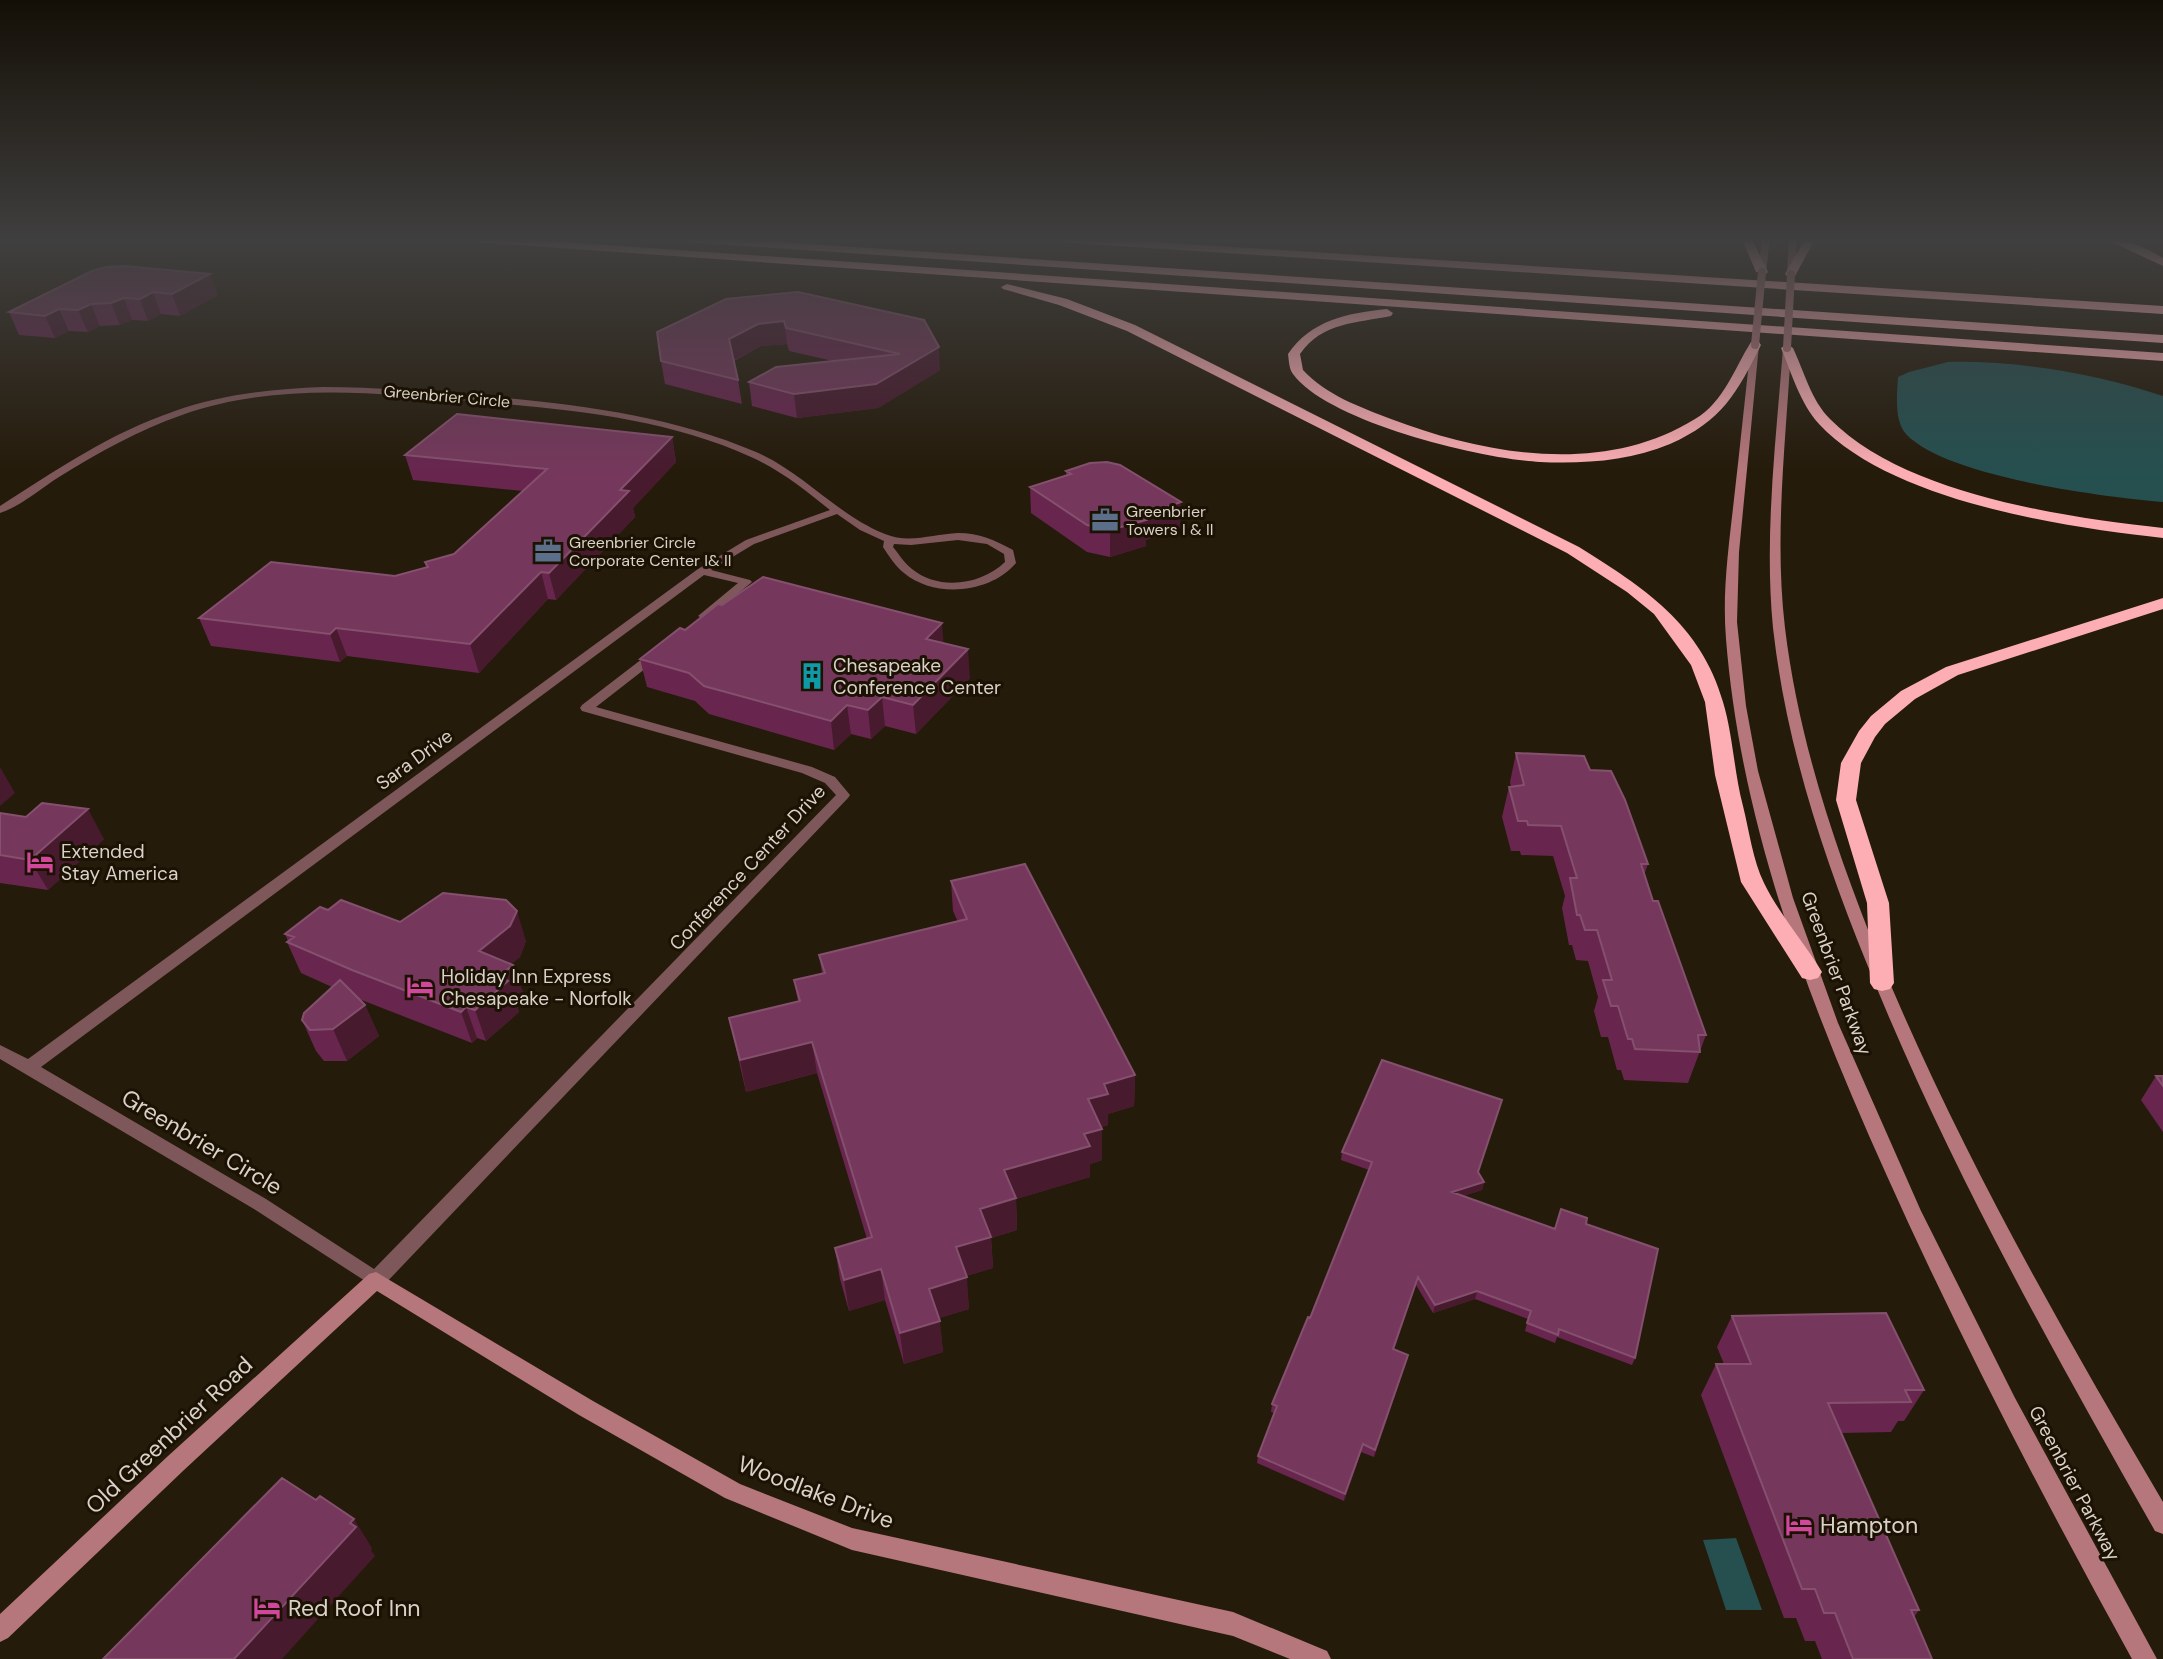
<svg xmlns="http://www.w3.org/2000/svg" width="2163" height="1659" font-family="'DM Sans',sans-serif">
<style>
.water{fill:#264f4f}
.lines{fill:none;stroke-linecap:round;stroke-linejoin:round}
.street{fill:#7e575a;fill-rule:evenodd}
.secondary{fill:#b5777c;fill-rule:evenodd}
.highway{fill:#fcaeb4;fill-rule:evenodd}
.secondary-bridge{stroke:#b5777c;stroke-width:8}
.wall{fill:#68264f}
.shaded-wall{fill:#481a2e}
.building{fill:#75385c;stroke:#84506d;stroke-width:2}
.labels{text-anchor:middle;stroke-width:6;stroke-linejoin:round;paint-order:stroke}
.far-street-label{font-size:16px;fill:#d9d2c8;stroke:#1c1203}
.far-poi-label{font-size:16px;fill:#d9d2c8;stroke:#1c1203;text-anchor:start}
.poi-label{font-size:19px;fill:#d9d2c8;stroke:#1c1203;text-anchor:start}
.street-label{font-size:19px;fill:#d9d2c8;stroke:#1c1203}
.near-street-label{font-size:23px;fill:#d9d2c8;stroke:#1c1203}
.near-poi-label{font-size:23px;fill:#d9d2c8;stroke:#1c1203;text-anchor:start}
</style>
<rect width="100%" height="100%" fill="#251b0b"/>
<!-- water -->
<path class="water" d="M1948 362C2016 360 2098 374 2163 396V502C2104 497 1946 477 1906 434 1894 421 1897 394 1898 377L1909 372Z
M1736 1538 1762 1610H1726L1703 1540Z"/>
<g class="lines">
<!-- street -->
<path class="street" d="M323 387C376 387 429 392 482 396 575 404 669 415 756 452 803 472 837 515 885 534 909 544 933 534 958 533 979 533 995 540 1013 550L1016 563C991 593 935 599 904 573 895 566 889 556 883 547L884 541 860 530 837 514 754 544 711 570 750 580 752 582 708 618 704 619 698 616 738 583 704 575 41 1067 266 1199 374 1269 836 795 825 783 802 773 582 711 580 708 582 705 651 652H659L661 655 659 658 596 707 812 767 835 777 850 795 848 798 383 1286 376 1288 254 1209 0 1059V1045L28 1059 698 569 746 540 830 510C805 490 780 470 751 457 664 417 565 409 471 401 374 393 275 382 182 415 138 430 98 453 59 477 40 489 21 506 0 513V506C56 470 112 432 175 411 223 394 273 389 323 387ZM958 540 987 544 1004 554 1005 562C981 585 939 591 912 569 904 563 899 554 893 547L894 544 911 545Z"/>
<!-- secondary -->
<path class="secondary" d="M1762 239H1770L1766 272 1762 274 1758 272Z
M1789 239H1797L1795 274 1791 276 1787 274Z
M1755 342 1759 345 1739 552 1737 622 1746 706 1758 771 1793 898 1838 1023 1921 1211 2015 1398 2157 1659H2132C2045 1501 1961 1341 1887 1176 1810 1005 1741 827 1726 639 1722 592 1729 545 1734 499 1740 448 1745 396 1751 345Z
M1787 345 1791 348C1786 441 1774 535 1785 628 1799 743 1837 854 1881 962 1959 1150 2060 1327 2163 1502V1534L2155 1531C2050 1346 1946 1161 1867 964 1823 856 1786 744 1773 628 1764 535 1776 441 1783 348Z
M376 1272 593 1401 740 1484 852 1528 1233 1612 1327 1651 1331 1659H1290L1233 1636 852 1550 725 1498 579 1415 377 1291 184 1470 8 1638 0 1642V1614L168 1456 369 1274Z"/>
<!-- highway -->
<path class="highway" d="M470 239H520L2163 353V361L475 242Z
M683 239H735L2163 335V343L688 242Z
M1053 239H1107L2163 306V314L1058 242Z
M1742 239H1752L1768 272 1766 274 1756 272Z
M1805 239H1815L1795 276H1787L1785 274Z
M2105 239C2125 239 2146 247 2163 258V266Z
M1007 284 1067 299 1135 325 1579 547C1643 587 1701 624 1723 702 1733 735 1734 772 1743 806 1749 830 1753 861 1764 883 1779 914 1804 942 1822 972L1818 978 1810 980 1802 978 1741 882 1715 775 1705 702 1691 665 1654 614 1627 592 1567 553 1127 331 1059 305 1003 289 1001 287Z
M1387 309 1393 313 1391 316C1357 323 1322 322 1300 354L1303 370C1326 395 1360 407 1391 419 1486 455 1603 476 1695 419 1724 402 1734 369 1751 342H1759L1761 345C1737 393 1722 421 1670 444 1630 461 1583 464 1540 462 1481 459 1328 422 1293 374 1289 369 1289 361 1288 354 1311 320 1348 313 1387 309Z
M1787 344 1793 348C1804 371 1811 400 1830 419 1904 494 2062 517 2163 528V538C2062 527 1891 501 1819 424 1800 403 1792 374 1781 348Z
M2163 598V609L1958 675 1915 699 1885 724 1875 737 1861 763 1856 800 1889 903 1894 983 1890 989 1882 991 1874 989 1870 983 1867 903 1836 800 1841 763 1859 731 1871 716 1901 691 1946 667Z"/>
<!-- secondary-bridge -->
<path class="secondary-bridge" d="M1755 345 1762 272
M1787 348 1791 274"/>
</g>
<!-- wall -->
<path class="wall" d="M92 271 218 295 180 316 161 314 148 321 132 320 120 325 100 326 88 332 69 331 55 338 19 335 9 312Z
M798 292 940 370 878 408 797 418 752 406 749 382 833 361 789 351 787 344 761 346 734 361 738 380 742 404 665 384 661 361Z
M672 437 676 462 633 508 635 517 556 600 548 599 479 673 347 656 340 662 211 646 199 618 395 576 426 567 425 562 454 554 523 491 413 480 405 455Z
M1066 471 1180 528 1146 540V546L1110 557 1087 552 1031 513 1030 487 1066 476Z
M685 630 944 643 970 678 916 734 885 726 871 739 851 734 834 750 709 714 695 701 647 687 640 659Z
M1516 753 1590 770 1648 864 1644 875 1653 901 1706 1035 1688 1083 1624 1080 1621 1070H1617L1608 1037H1601L1594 1011 1598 997 1588 961 1576 960 1572 945H1569L1562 908 1565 896 1553 856 1521 855 1520 851H1511L1502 817 1509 787H1511L1510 782Z
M0 813 104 839 48 890 0 883Z
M951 881 1135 1075 1134 1106 1108 1114V1125L1101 1127 1102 1129V1160L1090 1164V1177L1016 1199 1017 1230 991 1238 993 1268 966 1276 969 1309 939 1318 943 1352 904 1364 885 1300 849 1311 840 1279 835 1248 867 1239 817 1073 746 1092 729 1018 798 1002 794 980 822 973 819 955 958 922 953 911Z
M328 910 526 941 520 957 511 964 513 965 524 996 516 1003 519 1012 486 1041 477 1038 472 1043 359 999 365 1005 379 1036 347 1061H324L316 1051 302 1020 332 987 301 973 287 942 288 941 285 934Z
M2156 1076H2163V1132L2141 1100Z
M1502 1100 1478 1173 1484 1182 1482 1190 1463 1196 1555 1229 1586 1224 1635 1358 1632 1365 1557 1337 1555 1343 1525 1331 1528 1319 1475 1299 1433 1313 1416 1285 1394 1350 1408 1355 1406 1363 1374 1457 1361 1452 1344 1501 1257 1463 1258 1456 1275 1413 1271 1412 1272 1404 1310 1318 1369 1170 1341 1160 1342 1152Z
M1732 1316 1924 1390 1904 1421H1898L1891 1432 1841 1433 1919 1610 1914 1617 1932 1659H1822L1815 1641H1805L1796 1618H1784L1701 1395 1716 1364H1724L1717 1347Z"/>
<!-- shaded-wall -->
<path class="shaded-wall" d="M210 274 218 295 180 316 172 294Z
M153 292 161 314 148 321 140 299Z
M124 298 132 320 120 325 111 303Z
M91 304 100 326 88 332 78 310Z
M59 309 69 331 55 338 45 316Z
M784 321 787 344 761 346 732 361 729 339 758 324Z
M939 347 940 370 878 408 797 418 794 394Z
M672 437 676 462 633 508 635 517 556 600 549 573 620 490Z
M1181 502 1180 528 1146 540V546L1110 557V530L1140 516Z
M541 572 548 599 479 673 470 644Z
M942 623 944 651 926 639Z
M336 628 347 656 340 662 330 634Z
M968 649 970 678 916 734 913 705Z
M882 697 885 726 871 739 868 710Z
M847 705 851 734 834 750 831 721Z
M0 767 15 793 0 806Z
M88 809 104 839 48 890 30 860Z
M517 911 526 941 520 957 489 982 479 951Z
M513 965 524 996 516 1003 519 1012 486 1041 475 1010 500 976Z
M365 1005 379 1036 347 1061 333 1029Z
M466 1007 477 1038 472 1043 461 1012Z
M812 1042 817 1073 746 1092 740 1060Z
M1135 1075 1134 1106 1108 1114V1125L1088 1130V1099L1104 1084Z
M1102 1129V1160L1090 1164V1177L1016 1199 1017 1230 991 1238 993 1268 959 1278 956 1247 1004 1170 1084 1134Z
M1484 1182 1482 1190 1450 1200 1452 1192Z
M881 1269 885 1300 849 1311 844 1280Z
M967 1277 969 1309 932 1320 929 1289Z
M1418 1277 1416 1285 1391 1357 1393 1349Z
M1477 1291 1475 1299 1433 1313 1435 1305Z
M940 1321 943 1352 904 1364 900 1333Z
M1408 1355 1406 1363 1374 1457 1375 1450Z
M1363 1444 1361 1452 1344 1501 1345 1494Z
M354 1519 372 1548 371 1550 375 1556 282 1659H234Z"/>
<!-- building -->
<path class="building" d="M124 266 210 274 172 294 153 292 140 299 124 298 111 303 91 304 78 310 59 309 45 316 9 312 92 271 106 267Z
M798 292 924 320 939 347 876 384 794 394 749 382 776 367 900 354 786 328 784 321 758 324 729 339 738 380 661 361 657 332 726 299Z
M457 414 672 437 620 490 629 491 549 573 541 572 470 644 336 628 330 634 199 618 271 562 395 576 428 567 425 562 454 554 547 469 405 455Z
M1107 462 1120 465 1181 502 1140 516 1146 520 1110 530 1087 525 1030 487 1071 474 1066 471 1090 463Z
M763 577 942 623 926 639 968 649 913 705 882 697 868 710 847 705 831 721 704 686 689 673 640 659 680 628 685 630 718 604 722 605Z
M1516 753 1584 756 1590 770 1611 771 1625 800 1648 864H1641L1653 901H1658L1706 1035H1698L1700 1052 1635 1049 1632 1039H1628L1618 1006H1611L1603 980H1612L1597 930H1585L1580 915H1577L1570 878H1577L1561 826 1528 825 1527 821H1518L1509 787 1524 785Z
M42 803 88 809 30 860 0 855V813L26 817Z
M1025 864 1135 1075 1104 1084 1108 1094 1088 1099 1102 1129 1084 1134 1090 1146 1004 1170 1016 1198 980 1209 991 1237 956 1247 967 1277 929 1289 940 1321 900 1333 881 1269 844 1280 835 1248 872 1237 812 1042 740 1060 729 1018 800 1001 794 980 825 973 819 955 967 919 951 881Z
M443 893 506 900 517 911 510 926 479 951 513 965 500 976 508 981 475 1010 466 1007 461 1012 352 970 287 942 294 937 285 934 320 907 328 910 341 900 400 922Z
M340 980 365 1005 333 1029 310 1030 302 1020 304 1013Z
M1382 1060 1502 1100 1478 1172 1484 1182 1452 1192 1555 1229 1561 1209 1587 1218 1586 1224 1658 1249 1635 1358 1559 1329 1558 1335 1527 1323 1531 1311 1477 1291 1435 1305 1418 1277 1393 1349 1408 1355 1375 1450 1363 1444 1345 1494 1258 1456 1277 1406 1272 1404 1308 1317 1310 1318 1372 1162 1342 1152Z
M2156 1076H2163V1086Z
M1886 1313 1924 1390H1905L1911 1402 1828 1403 1919 1610H1911L1932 1659H1853L1835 1613H1824L1815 1589H1802L1716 1364H1751L1732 1316Z
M282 1478 316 1500 320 1496 354 1519 350 1523 356 1527 234 1659H103Z"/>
<!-- sky -->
<linearGradient id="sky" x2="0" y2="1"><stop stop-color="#140f06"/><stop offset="0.51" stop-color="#403f3f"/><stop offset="1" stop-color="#403f3f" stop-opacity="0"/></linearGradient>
<rect width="2163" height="471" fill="url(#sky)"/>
<!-- icons -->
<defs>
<symbol id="office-bare" viewBox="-9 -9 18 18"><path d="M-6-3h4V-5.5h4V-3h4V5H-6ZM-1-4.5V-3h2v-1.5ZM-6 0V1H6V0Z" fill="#5c6f8a" stroke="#1c1203" stroke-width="2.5" paint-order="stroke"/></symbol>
<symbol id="building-bare" viewBox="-9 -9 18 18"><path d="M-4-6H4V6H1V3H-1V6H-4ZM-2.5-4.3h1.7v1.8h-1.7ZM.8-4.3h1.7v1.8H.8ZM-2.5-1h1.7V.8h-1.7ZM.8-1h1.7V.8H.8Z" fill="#0f9aa8" stroke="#1c1203" stroke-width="2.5" paint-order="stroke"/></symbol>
<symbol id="hotel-bare" viewBox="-9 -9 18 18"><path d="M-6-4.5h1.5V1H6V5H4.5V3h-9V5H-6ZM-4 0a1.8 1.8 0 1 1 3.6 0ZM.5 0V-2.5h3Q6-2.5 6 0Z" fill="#d1479c" stroke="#1c1203" stroke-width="2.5" paint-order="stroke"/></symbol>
</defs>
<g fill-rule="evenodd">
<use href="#office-bare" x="1086" y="501" width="38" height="38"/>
<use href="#office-bare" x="529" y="532" width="38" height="38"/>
<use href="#building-bare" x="793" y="657" width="38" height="38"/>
<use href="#hotel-bare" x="21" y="843" width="38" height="38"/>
<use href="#hotel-bare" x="401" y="968" width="38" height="38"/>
<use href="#hotel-bare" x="1780" y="1506" width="38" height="38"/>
<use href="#hotel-bare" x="248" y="1589" width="38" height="38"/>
</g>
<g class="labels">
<!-- far-street labels -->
<g class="far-street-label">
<text transform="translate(447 396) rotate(5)" y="6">Greenbrier Circle</text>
</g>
<!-- far-poi labels -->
<g class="far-poi-label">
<text x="1126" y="517">Greenbrier<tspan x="1126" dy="18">Towers I &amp; II</tspan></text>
<text x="569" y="548">Greenbrier Circle<tspan x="569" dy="18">Corporate Center I&amp; II</tspan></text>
</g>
<!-- poi labels -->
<g class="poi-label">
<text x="833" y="672">Chesapeake<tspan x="833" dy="22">Conference Center</tspan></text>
<text x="61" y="858">Extended<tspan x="61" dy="22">Stay America</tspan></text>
<text x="441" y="983">Holiday Inn Express<tspan x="441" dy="22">Chesapeake - Norfolk</tspan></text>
</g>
<!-- street labels -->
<g class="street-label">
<text transform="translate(414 759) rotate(-36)" y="7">Sara Drive</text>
<text transform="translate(747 867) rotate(-47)" y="7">Conference Center Drive</text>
<text transform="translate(1837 973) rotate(70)" y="7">Greenbrier Parkway</text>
<text transform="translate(2075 1483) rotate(62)" y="7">Greenbrier Parkway</text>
</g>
<!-- near-street labels -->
<g class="near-street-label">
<text transform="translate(202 1142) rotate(31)" y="8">Greenbrier Circle</text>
<text transform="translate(169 1435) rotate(-43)" y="8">Old Greenbrier Road</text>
<text transform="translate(816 1492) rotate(21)" y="8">Woodlake Drive</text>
</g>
<!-- near-poi labels -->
<g class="near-poi-label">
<text x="1820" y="1533">Hampton</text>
<text x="288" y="1616">Red Roof Inn</text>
</g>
</g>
</svg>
